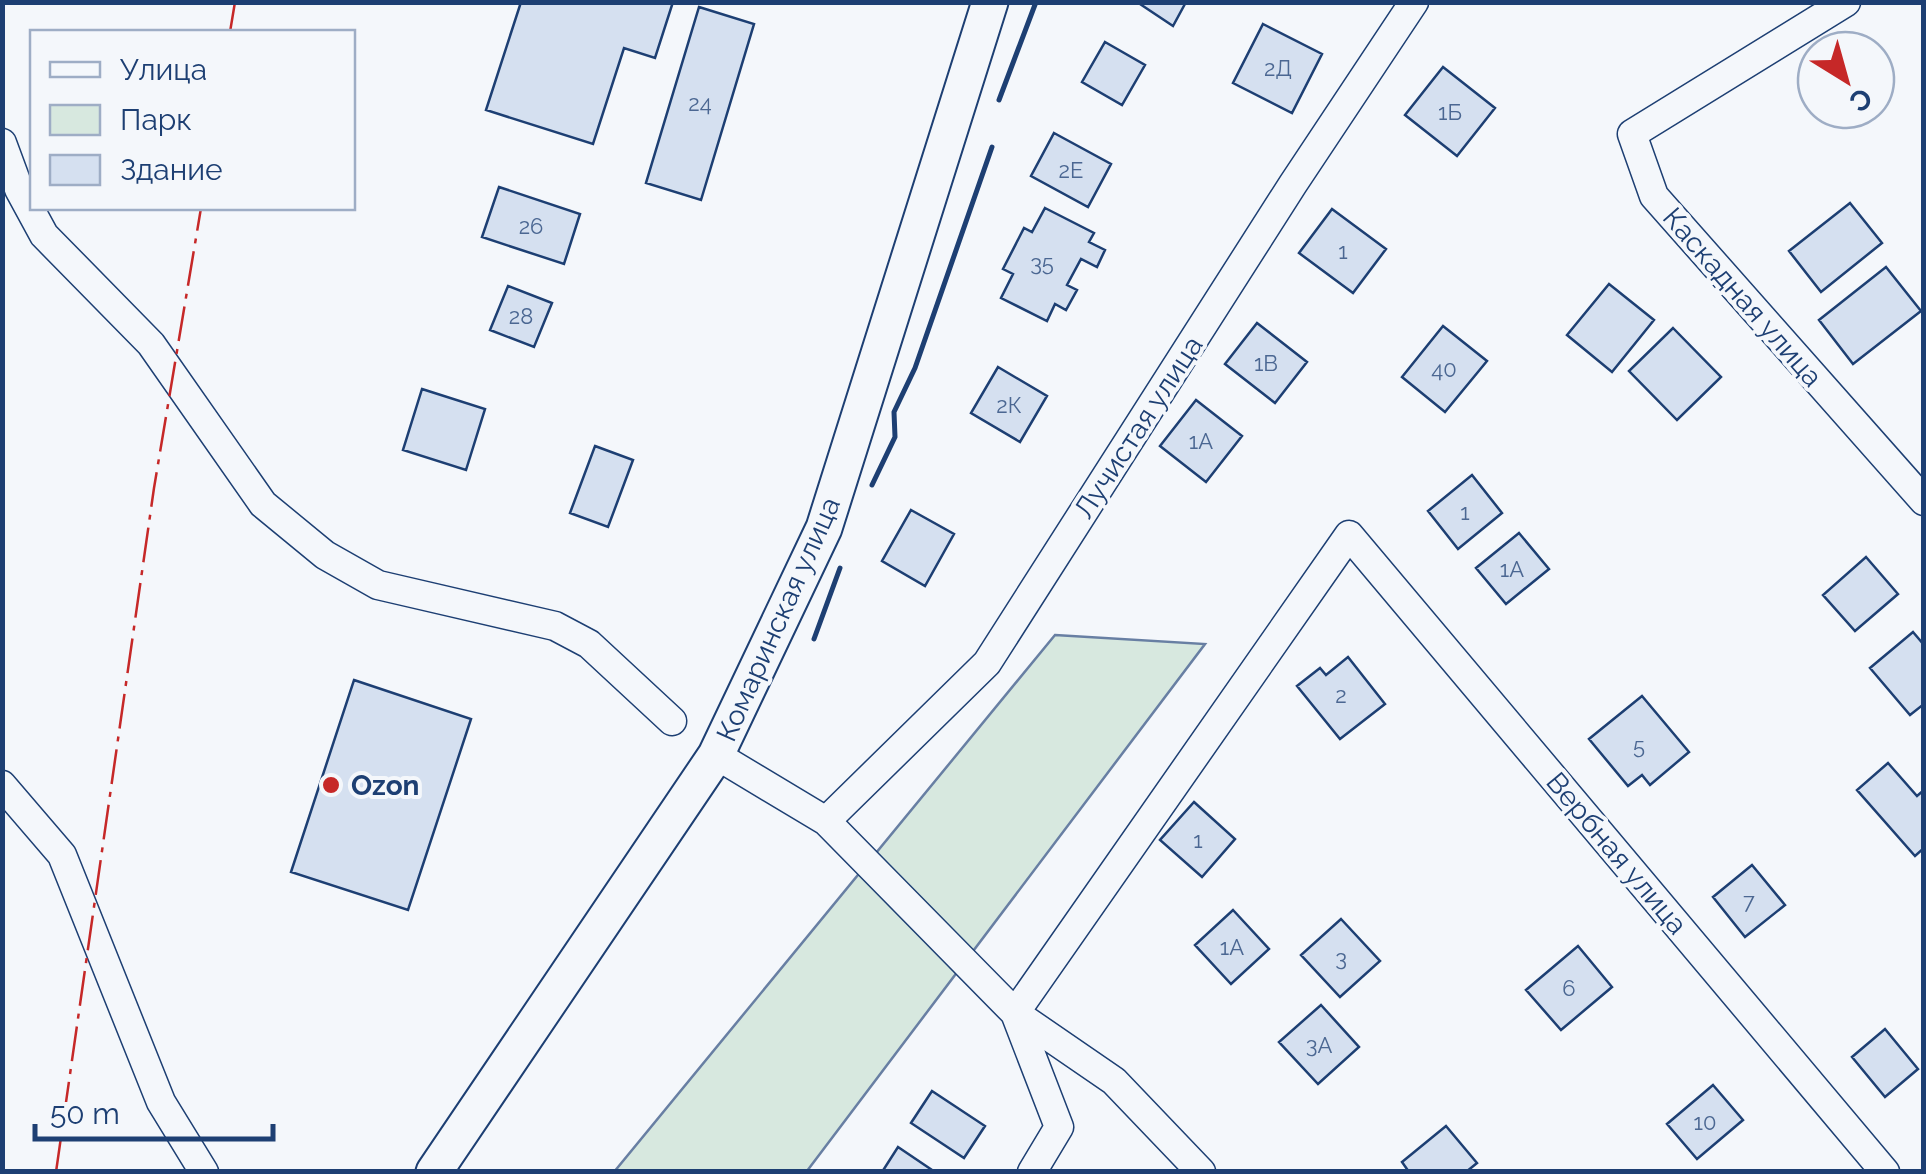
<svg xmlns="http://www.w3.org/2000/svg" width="1926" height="1174" font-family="Raleway,sans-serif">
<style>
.green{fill:#d7e8df;stroke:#687fa3;stroke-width:2.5}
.building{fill:#d5e0f0;stroke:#1d3f73;stroke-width:2.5}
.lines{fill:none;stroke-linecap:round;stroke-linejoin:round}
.minor-casing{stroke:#1d3f73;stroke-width:31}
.tertiary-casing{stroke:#1d3f73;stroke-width:39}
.minor{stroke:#f4f7fb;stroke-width:28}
.tertiary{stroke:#f4f7fb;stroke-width:35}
.wall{stroke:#1d3f73;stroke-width:5}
.power{stroke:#c62828;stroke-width:2.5;stroke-dasharray:35 8 5 8;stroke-linecap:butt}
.poi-dot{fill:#c62828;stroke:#f4f7fb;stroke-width:4}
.labels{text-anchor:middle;stroke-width:8;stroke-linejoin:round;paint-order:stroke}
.number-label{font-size:22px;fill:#4b6792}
.street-label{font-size:28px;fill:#1d3f73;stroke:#f4f7fb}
.poi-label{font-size:28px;font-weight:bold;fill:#1d3f73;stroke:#f4f7fb;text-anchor:start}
</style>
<rect width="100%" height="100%" fill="#f4f7fb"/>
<!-- green -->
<path class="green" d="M1055 635 1205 644 807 1171 614 1172Z"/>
<!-- building -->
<path class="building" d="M521 2H673L655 58 624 48 593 144 486 110Z
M1137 2H1186L1173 26Z
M699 7 754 24 701 200 646 183Z
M1263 24 1322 54 1292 113 1233 83Z
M1105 42 1145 65 1122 105 1082 82Z
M1443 67 1495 108 1457 156 1405 115Z
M1054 133 1111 164 1088 207 1031 176Z
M499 187 580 214 564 264 482 237Z
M1850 203 1882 243 1821 292 1789 251Z
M1045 208 1094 233 1089 242 1105 250 1097 267 1081 259 1067 285 1077 290 1066 310 1055 304 1047 321 1001 298 1013 274 1003 269 1024 228 1032 232Z
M1332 209 1386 249 1353 293 1299 253Z
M1886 267 1921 311 1853 364 1819 320Z
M1609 284 1654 320 1612 372 1567 335Z
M508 286 552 303 534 347 490 330Z
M1257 323 1307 362 1275 403 1225 364Z
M1443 326 1487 361 1445 412 1402 377Z
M1673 328 1721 377 1677 420 1629 371Z
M998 367 1047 396 1020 442 971 413Z
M422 389 485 409 466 470 403 450Z
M1196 400 1242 436 1206 482 1160 446Z
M595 446 633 460 608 527 570 513Z
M1472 475 1502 513 1458 549 1428 511Z
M911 510 954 534 925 586 882 561Z
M1519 533 1549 569 1506 604 1476 568Z
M1866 557 1898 594 1855 631 1823 595Z
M1913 632 1924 645V704L1910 715 1870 668Z
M1348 657 1385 704 1340 739 1297 686 1320 668 1326 675Z
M354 680 471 719 408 910 291 872Z
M1642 696 1689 752 1650 785 1642 775 1628 786 1589 739Z
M1888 763 1917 796 1924 790V848L1915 856 1857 790Z
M1194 802 1235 839 1202 877 1160 840Z
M1752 865 1785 905 1745 937 1713 897Z
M1233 910 1269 949 1231 984 1195 945Z
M1341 919 1380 961 1340 997 1301 955Z
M1578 946 1612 987 1561 1030 1526 990Z
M1321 1005 1359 1047 1318 1084 1279 1042Z
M1885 1029 1918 1069 1885 1097 1852 1057Z
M1713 1085 1743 1120 1697 1159 1667 1124Z
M932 1091 985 1126 964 1158 911 1123Z
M1446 1126 1477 1163 1466 1172H1409L1402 1162Z
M898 1147 935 1172H882Z"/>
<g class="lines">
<defs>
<path id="minor" d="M1846 2 1632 134 1654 196 1924 501
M2 143 19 189 44 235 151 344 263 504 325 555 378 585 555 626 589 644 672 721
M716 755 826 821 1015 1013 1114 1081 1201 1172
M2 785 62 855 161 1102 204 1172
M826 821 987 663 1293 184 1414 2
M1032 1172 1059 1127 1015 1013 1349 535 1885 1172"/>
<path id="tertiary" d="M434 1172 716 755 824 528 990 2"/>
</defs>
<!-- minor casing -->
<use href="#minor" class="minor-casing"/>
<!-- tertiary casing -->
<use href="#tertiary" class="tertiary-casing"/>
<!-- minor -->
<use href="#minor" class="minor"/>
<!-- tertiary -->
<use href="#tertiary" class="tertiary"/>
<!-- wall -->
<path class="wall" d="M999 100 1036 2
M872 485 895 437 894 412 915 368 992 147
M814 639 840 568"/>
<!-- power -->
<path class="power" d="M230 32 235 2
M56 1172 154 488 201 208"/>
</g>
<!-- markers -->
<circle class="poi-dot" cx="331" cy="785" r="10"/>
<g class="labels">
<!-- number labels -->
<g class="number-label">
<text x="1278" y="76">2Д</text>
<text x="700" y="111">24</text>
<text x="1450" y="120">1Б</text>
<text x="1071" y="178">2Е</text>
<text x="531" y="234">26</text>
<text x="1343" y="259">1</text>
<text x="1042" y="271">35</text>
<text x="521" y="324">28</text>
<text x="1266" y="371">1В</text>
<text x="1444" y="377">40</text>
<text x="1009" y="413">2К</text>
<text x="1201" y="449">1А</text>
<text x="1465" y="520">1</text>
<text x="1512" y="577">1А</text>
<text x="1341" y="703">2</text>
<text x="1639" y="754">5</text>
<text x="1198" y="848">1</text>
<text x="1749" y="909">7</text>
<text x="1232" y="955">1А</text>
<text x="1341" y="966">3</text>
<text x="1569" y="996">6</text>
<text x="1319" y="1053">3А</text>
<text x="1705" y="1130">10</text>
</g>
<!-- street labels -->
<g class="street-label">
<text transform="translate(1743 297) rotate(49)" y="10">Каскадная улица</text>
<text transform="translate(1138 427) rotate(-57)" y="10">Лучистая улица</text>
<text transform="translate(778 619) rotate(-66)" y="10">Комаринская улица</text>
<text transform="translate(1617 853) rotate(50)" y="10">Вербная улица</text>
</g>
<!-- poi labels -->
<g class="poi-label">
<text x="351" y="795">Ozon</text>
</g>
</g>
<!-- border -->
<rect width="1926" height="1174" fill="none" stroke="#1d3f73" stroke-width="10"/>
<!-- legend -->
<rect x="30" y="30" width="325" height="180" fill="#f4f7fb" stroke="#9eadc5" stroke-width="2.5"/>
<rect x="50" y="62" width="50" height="15" fill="#f4f7fb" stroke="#9eadc5" stroke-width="2.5"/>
<text x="120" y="80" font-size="30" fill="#1d3f73">Улица</text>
<rect x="50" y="105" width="50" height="30" fill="#d7e8df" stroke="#9eadc5" stroke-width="2.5"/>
<text x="120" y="130" font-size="30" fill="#1d3f73">Парк</text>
<rect x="50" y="155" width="50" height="30" fill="#d5e0f0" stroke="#9eadc5" stroke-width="2.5"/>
<text x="120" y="180" font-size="30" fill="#1d3f73">Здание</text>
<!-- north arrow -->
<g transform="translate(1846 80) rotate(143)"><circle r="48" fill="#f4f7fb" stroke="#9eadc5" stroke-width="2.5"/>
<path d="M0-8L18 38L0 25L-18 38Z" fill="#c62828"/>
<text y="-15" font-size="28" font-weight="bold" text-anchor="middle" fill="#1d3f73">С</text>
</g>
<!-- scale -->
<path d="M35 1124v15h238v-15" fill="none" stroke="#1d3f73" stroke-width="5"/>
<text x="50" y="1124" font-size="30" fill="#1d3f73" stroke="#f4f7fb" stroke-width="8" paint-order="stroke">50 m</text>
</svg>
